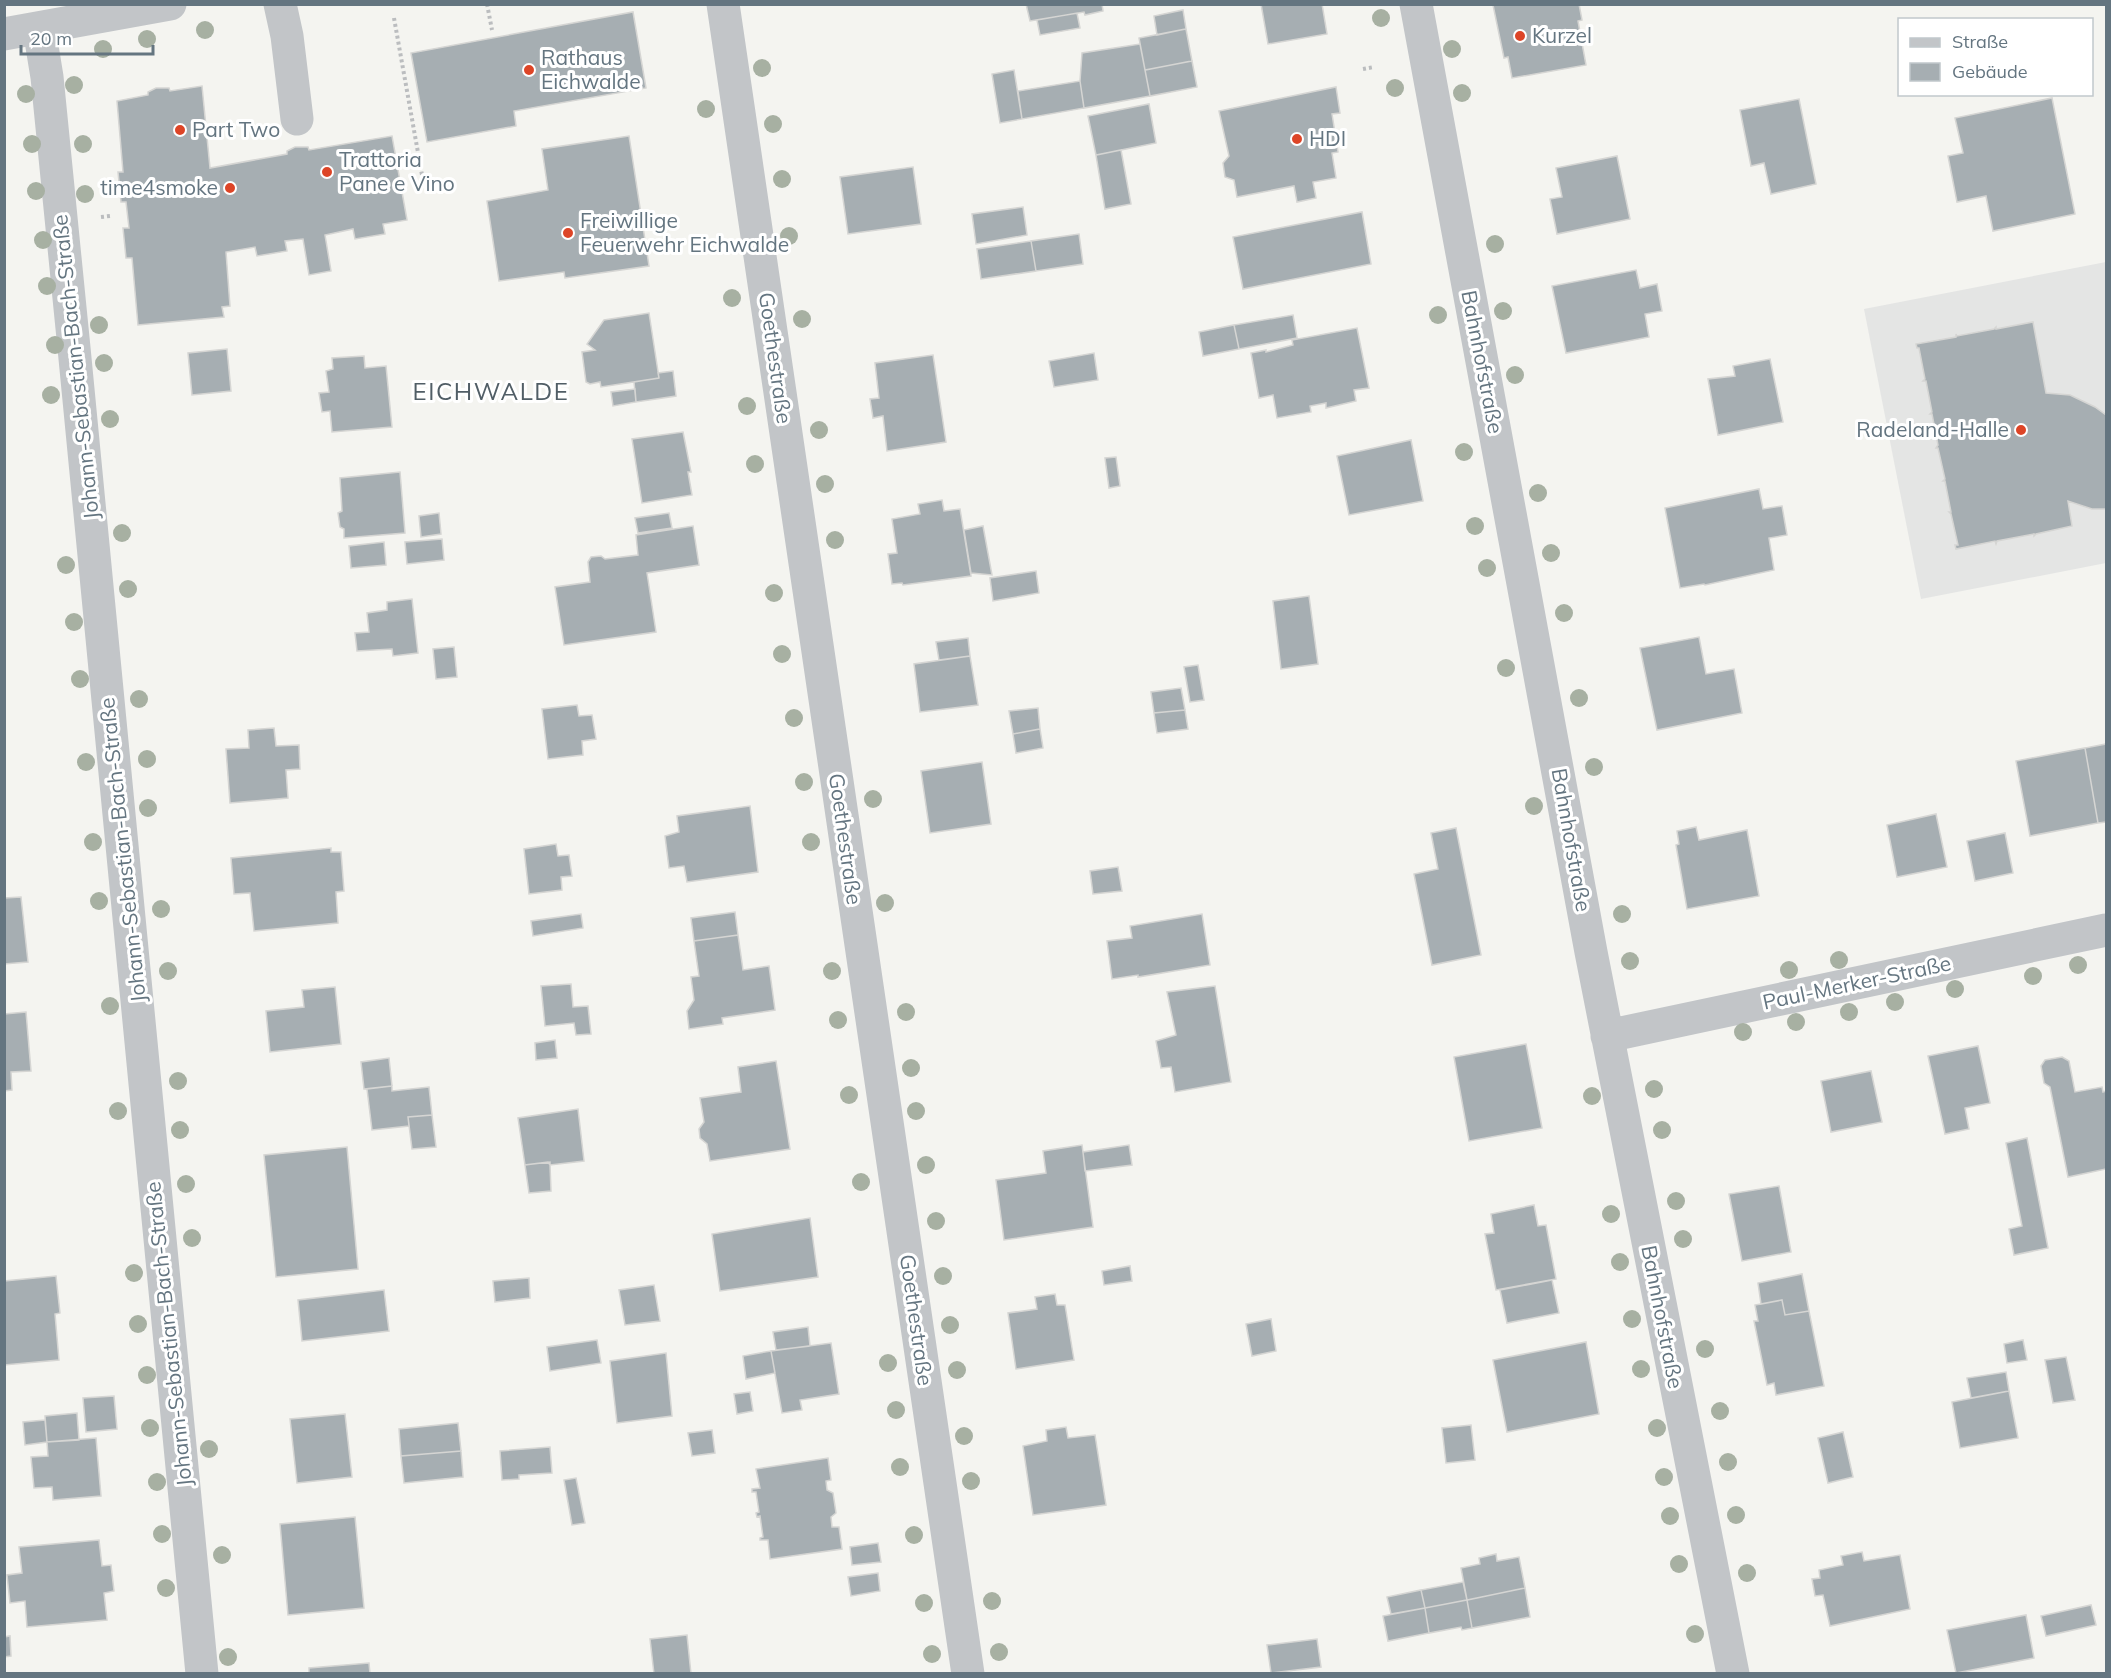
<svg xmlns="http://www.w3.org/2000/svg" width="2111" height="1678" font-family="Mulish,sans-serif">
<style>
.built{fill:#e4e5e4}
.building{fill:#a6aeb2;stroke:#d5d5d3;stroke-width:1.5}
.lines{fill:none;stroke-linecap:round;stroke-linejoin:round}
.path{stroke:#bbbdbf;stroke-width:4;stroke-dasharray:3 3;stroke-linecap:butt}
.minor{stroke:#c2c5c8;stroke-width:33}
.tree{fill:#a7b0a2}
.poi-dot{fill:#dd4527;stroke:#fff;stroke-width:2}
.labels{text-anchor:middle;stroke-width:6;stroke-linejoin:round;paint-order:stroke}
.poi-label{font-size:21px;fill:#647580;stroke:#fff;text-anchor:start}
.street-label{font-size:21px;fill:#647580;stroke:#fff}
.quarter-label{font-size:24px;letter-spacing:1.5px;fill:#515e66;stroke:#fff}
</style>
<rect width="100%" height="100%" fill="#f4f4f0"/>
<!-- built -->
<path class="built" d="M2106 262V563L1921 599 1864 309Z"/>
<!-- building -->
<path class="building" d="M1026 4H1102L1103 11 1085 15 1084 12 1030 21Z
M1261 4H1322L1327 34 1268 44Z
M1579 4 1582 20 1578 21 1586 65 1512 78 1508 57 1504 58 1493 5Z
M1183 10 1186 29 1157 35 1154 16Z
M633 12 646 88 514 111 516 126 427 142 411 53Z
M1077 13 1080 28 1040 35 1037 20Z
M1186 29 1192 61 1145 70 1139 38Z
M1140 44 1150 96 1084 108 1080 81 1082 53Z
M1192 61 1197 87 1150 96 1145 70Z
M1014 70 1022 119 1000 123 992 74Z
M1080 81 1084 108 1022 119 1018 91Z
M202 86 210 168 287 154V151L295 147H308L309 150 392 136 407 220 383 224 385 234 355 239 353 229 325 235 331 271 309 275 303 239 285 241 287 251 257 256 255 247 226 252 230 306 222 307 224 317 138 325 132 258H126L123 228H129L126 202H121L118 172H123L117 101 148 95V92L156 88H169L170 91Z
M1336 87 1340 113 1332 114 1338 152 1332 153 1336 178 1313 182 1316 198 1297 202 1294 186 1237 197 1234 180 1225 177 1223 163 1229 156 1219 111Z
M2052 98 2075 214 1993 231 1986 196 1957 202 1948 156 1963 153 1955 118Z
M1799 99 1816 184 1771 194 1764 163 1751 166 1740 110Z
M1149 104 1156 143 1096 155 1088 116Z
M629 136 649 266 565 278 564 272 499 281 487 201 548 190 542 149Z
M1121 150 1131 204 1105 209 1096 155Z
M1617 156 1630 219 1557 234 1550 199 1562 197 1556 168Z
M913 167 921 224 848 234 840 177Z
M1023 207 1027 235 976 244 972 214Z
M1362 212 1371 264 1243 289 1233 237Z
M1079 234 1083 264 1036 271 1031 241Z
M1031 241 1036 271 981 279 977 249Z
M1636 270 1640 288 1657 284 1662 311 1645 314 1649 337 1566 353 1552 286Z
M649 313 659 378 601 387 600 382 590 384 586 382 582 352 595 350 587 344 604 320Z
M1293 315 1297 338 1239 349 1234 325Z
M2033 322 2046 393 2070 395 2095 407 2106 415V509H2092L2068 501 2072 526 2036 534 2034 536V534L1997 541 1996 544 1995 541 1956 549 1955 545H1958L1951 514 1949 512H1951L1945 481H1943L1945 479 1938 448H1936L1938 445 1932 414H1930L1932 412 1926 381H1923L1925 379 1919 348H1917L1916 344 1956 337V334L1957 336 1994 329 1996 327V329Z
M1234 325 1239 349 1203 356 1199 332Z
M1357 328 1369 388 1354 390 1356 401 1326 408V403L1310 406 1311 412 1277 418 1273 395 1259 398 1251 353 1266 350V352L1293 345 1292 340Z
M227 349 231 391 192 395 188 353Z
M1094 353 1098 380 1054 387 1049 361Z
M933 355 946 442 887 451 883 416 873 418 870 399 879 398 875 363Z
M364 356 365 368 386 366 392 427 332 432 330 411 322 412 319 393 329 392 326 371 333 369 332 358Z
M1770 359 1783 422 1718 435 1708 379 1735 376 1733 366Z
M673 371 676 396 636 402 634 382 659 378 658 373Z
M635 389 636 402 613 406 611 392Z
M683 432 691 472H688L692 495 642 503 632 439Z
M1411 440 1423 501 1349 515 1337 456Z
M1116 457 1120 486 1109 488 1105 458Z
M400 472 405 533 344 538V529L340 527 338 513 342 511 340 478Z
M1759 489 1763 509 1782 506 1787 535 1769 538 1774 570 1705 585 1704 584 1680 588 1665 508Z
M942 500 944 511 960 509 971 576 903 585 902 583 892 584 888 554 897 553 892 519 920 514 918 504Z
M439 513 441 534 421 537 419 516Z
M669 513 672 528 638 533 635 518Z
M693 526 699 565 647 573 656 632 564 645 555 587 590 582 588 562 591 557 601 556 605 559 638 555 636 535Z
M983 526 992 575 971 573 964 530Z
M442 539 444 560 407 564 405 542Z
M384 542 386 565 351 568 349 546Z
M1036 571 1039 593 993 601 990 578Z
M1309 596 1318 664 1281 669 1273 601Z
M412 599 418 653 393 656 392 649 357 651 355 633 369 632 367 613 387 610V602Z
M1699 637 1706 674 1734 669 1742 713 1657 730 1640 648Z
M968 638 970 656 939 660 936 642Z
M454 647 457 677 436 679 433 649Z
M970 656 978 705 920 712 914 664Z
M1198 665 1204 700 1190 702 1184 667Z
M1181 688 1185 710 1154 713 1151 692Z
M577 705 579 716 592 715 596 739 582 741 583 755 548 759 542 709Z
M1038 708 1040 729 1013 734 1009 711Z
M1185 710 1188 729 1157 733 1154 713Z
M274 728 276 746 299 745 300 769 286 770 288 798 230 803 226 749 249 748 248 730Z
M1040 729 1043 748 1016 753 1013 734Z
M2106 744V822L2098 823 2085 748Z
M2085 748 2098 823 2030 836 2016 761Z
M982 762 991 824 930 833 921 771Z
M750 806 758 872 687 882 684 866 669 868 665 836 679 832 677 816Z
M1936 814 1947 867 1897 877 1887 825Z
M1696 827 1699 840 1747 830 1759 896 1687 909 1676 845 1679 844 1677 831Z
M1456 828 1481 955 1432 965 1414 874 1438 869 1431 833Z
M2005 833 2013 873 1975 881 1967 841Z
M556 844 558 856 569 855 572 876 561 877 562 890 529 894 524 849Z
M331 848V852H341L344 891 336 892 338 923 254 931 250 893 234 894 231 858Z
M1118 867 1122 891 1093 894 1090 871Z
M21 897 28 962 4 964V898Z
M735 912 738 935 694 941 691 918Z
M581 914 583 928 533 936 531 921Z
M1202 914 1210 965 1138 977V975L1112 979 1107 941 1132 938 1130 926Z
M738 935 743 970 769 966 775 1010 722 1018 723 1024 689 1029 687 1011 694 1000 691 977 699 976 694 941Z
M571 984 573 1007 588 1006 591 1034 576 1035 574 1023 545 1026 541 986Z
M1215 986 1231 1082 1175 1092 1171 1067 1161 1068 1156 1041 1176 1035 1167 992Z
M335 987 341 1044 270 1052 266 1011 304 1007 302 990Z
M26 1012 31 1071 11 1072 12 1090 4 1091V1014Z
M555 1040 557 1058 536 1060 535 1043Z
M1526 1044 1542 1128 1469 1141 1454 1057Z
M1978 1046 1990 1103 1965 1108 1969 1129 1945 1134 1928 1056Z
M2062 1057 2069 1061 2075 1092 2102 1087 2103 1092 2106 1091V1169L2068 1177 2050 1087 2044 1083 2041 1066 2045 1060Z
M389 1058 392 1086 364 1089 361 1062Z
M776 1061 790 1149 710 1161 707 1144 700 1138 699 1129 704 1122 700 1098 741 1092 738 1067Z
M1871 1071 1882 1122 1831 1132 1821 1081Z
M392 1086V1091L429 1087 432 1115 408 1117 409 1126 372 1130 367 1089Z
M578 1109 584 1161 550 1165V1162L525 1165 518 1118Z
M432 1115 436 1147 412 1149 408 1117Z
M2027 1138 2048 1248 2014 1255 2009 1229 2022 1226 2006 1143Z
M1082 1145 1093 1227 1004 1240 996 1180 1046 1173 1043 1151Z
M1129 1145 1132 1165 1085 1171 1083 1152Z
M347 1147 358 1269 276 1277 264 1155Z
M548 1162 550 1165 551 1191 529 1193 525 1165Z
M1779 1186 1791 1252 1742 1261 1729 1194Z
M1534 1205 1538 1226 1546 1225 1556 1279 1496 1290 1485 1234 1494 1233 1491 1214Z
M810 1218 818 1277 720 1291 712 1234Z
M1130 1266 1132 1281 1104 1285 1102 1271Z
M1802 1274 1809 1311 1785 1315 1782 1300 1761 1304 1758 1283Z
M56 1276 60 1313 55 1314 59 1360 4 1365V1281Z
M529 1278 530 1298 495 1302 493 1281Z
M1552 1280 1559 1313 1507 1323 1500 1290Z
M654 1285 660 1321 625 1325 619 1290Z
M384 1290 389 1331 302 1341 298 1300Z
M1055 1294 1057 1305H1065L1074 1360 1016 1369 1008 1313 1037 1309 1035 1297Z
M1782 1300 1785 1315 1809 1311 1824 1386 1776 1395 1774 1383 1767 1385 1754 1321H1758L1755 1305Z
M1271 1319 1276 1351 1252 1356 1246 1324Z
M808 1327 810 1346 776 1350 773 1332Z
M597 1340 601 1363 550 1371 547 1347Z
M2023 1340 2027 1360 2007 1363 2004 1344Z
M1586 1342 1599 1414 1507 1432 1493 1360Z
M831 1343 839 1394 800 1400 802 1410 782 1413 771 1351Z
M771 1351 775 1373 746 1379 743 1356Z
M666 1353 672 1416 617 1423 610 1361Z
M2066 1357 2075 1400 2053 1403 2045 1360Z
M2006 1372 2009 1391 1971 1398 1967 1378Z
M2009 1391 2018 1438 1960 1448 1952 1402Z
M750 1392 753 1411 737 1414 734 1394Z
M114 1396 117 1429 86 1432 83 1398Z
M77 1413 79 1440 47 1442 45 1416Z
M345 1414 352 1477 297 1483 290 1419Z
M45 1420 47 1442 25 1445 23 1422Z
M458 1423 461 1451 401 1456 399 1429Z
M1471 1425 1475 1460 1446 1463 1442 1428Z
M1066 1427 1068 1438 1095 1435 1106 1505 1033 1515 1023 1446 1047 1441 1046 1430Z
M712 1430 715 1453 692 1456 688 1433Z
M1843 1432 1853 1477 1828 1483 1818 1438Z
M96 1438 101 1496 53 1500 52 1487 34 1488 31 1457 48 1456 47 1442Z
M550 1447 552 1473 519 1475V1479L502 1480 500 1451Z
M461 1451 463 1477 404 1483 401 1456Z
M828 1458 831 1480 826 1481 827 1490 833 1493 836 1513 831 1517 832 1527H839L842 1549 770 1559 768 1540H760V1538L763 1537 760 1516 757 1517 756 1513 759 1512 756 1492H752V1489L760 1488 756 1469Z
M576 1478 585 1523 572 1525 564 1480Z
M355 1517 364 1608 288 1615 280 1524Z
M99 1540 102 1566 111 1565 114 1591 104 1593 107 1620 27 1627 25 1601 10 1603 7 1575 22 1573 19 1547Z
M878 1543 881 1562 852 1565 850 1547Z
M1862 1552 1864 1561 1900 1555 1910 1609 1830 1626 1823 1595 1815 1596 1812 1579 1820 1578 1819 1570 1843 1565 1841 1556Z
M1496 1554 1497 1561 1519 1557 1525 1588 1467 1600 1461 1568 1480 1564 1479 1558Z
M878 1573 880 1591 851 1596 848 1577Z
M1463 1582 1467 1600 1425 1608 1421 1590Z
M1525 1588 1530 1617 1472 1628 1467 1600Z
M1421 1590 1425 1608 1391 1614 1387 1597Z
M1467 1600 1472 1628 1462 1630 1461 1627 1429 1633 1425 1608Z
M2091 1605 2096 1625 2046 1636 2041 1616Z
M1425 1608 1429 1633 1388 1641 1383 1616Z
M2026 1615 2034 1658 1956 1673 1947 1630Z
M687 1635 691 1674H654L650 1639Z
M10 1636 11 1656 4 1657V1637Z
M1317 1639 1321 1667 1271 1673 1267 1645Z
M369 1663 370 1674H309V1668Z"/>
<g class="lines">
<!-- path -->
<path class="path" d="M487 4 492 30
M394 18 422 175
M1363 69 1374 67
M101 217 110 216"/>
<!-- minor -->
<path class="minor" d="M280 4 287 36 297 119
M723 4 968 1674
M1416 4 1591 952 1733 1674
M39 28 47 77 74 348 202 1674
M4 34 170 4
M1607 1036 2106 930"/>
</g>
<!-- trees -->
<g class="tree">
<circle cx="1381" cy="18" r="9"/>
<circle cx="205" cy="30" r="9"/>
<circle cx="147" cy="39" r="9"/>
<circle cx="103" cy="49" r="9"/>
<circle cx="1452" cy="49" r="9"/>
<circle cx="762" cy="68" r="9"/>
<circle cx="74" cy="85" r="9"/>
<circle cx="1395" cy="88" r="9"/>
<circle cx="1462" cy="93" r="9"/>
<circle cx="26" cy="94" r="9"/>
<circle cx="706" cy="109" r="9"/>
<circle cx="773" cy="124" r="9"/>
<circle cx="32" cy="144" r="9"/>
<circle cx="83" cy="144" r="9"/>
<circle cx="782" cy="179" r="9"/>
<circle cx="36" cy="191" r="9"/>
<circle cx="85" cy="194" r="9"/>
<circle cx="789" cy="236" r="9"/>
<circle cx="43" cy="240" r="9"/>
<circle cx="1495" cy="244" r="9"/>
<circle cx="47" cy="286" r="9"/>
<circle cx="732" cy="298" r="9"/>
<circle cx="1503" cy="311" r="9"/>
<circle cx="1438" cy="315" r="9"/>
<circle cx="802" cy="319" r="9"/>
<circle cx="99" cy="325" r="9"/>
<circle cx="55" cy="345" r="9"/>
<circle cx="104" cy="363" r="9"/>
<circle cx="1515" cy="375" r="9"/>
<circle cx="51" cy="395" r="9"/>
<circle cx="747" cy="406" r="9"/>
<circle cx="110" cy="419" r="9"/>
<circle cx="819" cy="430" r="9"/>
<circle cx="1464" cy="452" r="9"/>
<circle cx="755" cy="464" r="9"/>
<circle cx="825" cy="484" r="9"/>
<circle cx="1538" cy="493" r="9"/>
<circle cx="1475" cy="526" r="9"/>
<circle cx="122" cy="533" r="9"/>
<circle cx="835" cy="540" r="9"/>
<circle cx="1551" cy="553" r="9"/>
<circle cx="66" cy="565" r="9"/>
<circle cx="1487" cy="568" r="9"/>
<circle cx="128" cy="589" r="9"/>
<circle cx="774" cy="593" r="9"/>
<circle cx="1564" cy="613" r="9"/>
<circle cx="74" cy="622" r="9"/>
<circle cx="782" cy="654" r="9"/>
<circle cx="1506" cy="668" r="9"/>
<circle cx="80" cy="679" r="9"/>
<circle cx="1579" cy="698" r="9"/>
<circle cx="139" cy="699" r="9"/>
<circle cx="794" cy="718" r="9"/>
<circle cx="147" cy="759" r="9"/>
<circle cx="86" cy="762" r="9"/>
<circle cx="1594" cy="767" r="9"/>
<circle cx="804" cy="782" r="9"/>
<circle cx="873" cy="799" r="9"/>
<circle cx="1534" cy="806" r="9"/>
<circle cx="148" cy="808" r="9"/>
<circle cx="93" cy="842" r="9"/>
<circle cx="811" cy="842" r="9"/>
<circle cx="99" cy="901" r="9"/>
<circle cx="885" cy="903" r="9"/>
<circle cx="161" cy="909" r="9"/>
<circle cx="1622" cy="914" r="9"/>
<circle cx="1839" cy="960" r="9"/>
<circle cx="1630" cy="961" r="9"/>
<circle cx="2078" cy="965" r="9"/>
<circle cx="1789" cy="970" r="9"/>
<circle cx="168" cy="971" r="9"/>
<circle cx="832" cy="971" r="9"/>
<circle cx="2033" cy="976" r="9"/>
<circle cx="1955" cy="989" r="9"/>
<circle cx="1895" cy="1002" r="9"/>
<circle cx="110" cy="1006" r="9"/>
<circle cx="906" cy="1012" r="9"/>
<circle cx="1849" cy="1012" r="9"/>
<circle cx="838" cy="1020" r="9"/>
<circle cx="1796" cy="1022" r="9"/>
<circle cx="1743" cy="1032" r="9"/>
<circle cx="911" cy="1068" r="9"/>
<circle cx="178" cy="1081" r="9"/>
<circle cx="1654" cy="1089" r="9"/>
<circle cx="849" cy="1095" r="9"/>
<circle cx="1592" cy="1096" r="9"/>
<circle cx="118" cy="1111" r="9"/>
<circle cx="916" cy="1111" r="9"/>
<circle cx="180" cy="1130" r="9"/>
<circle cx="1662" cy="1130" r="9"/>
<circle cx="926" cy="1165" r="9"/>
<circle cx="861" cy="1182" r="9"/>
<circle cx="186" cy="1184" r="9"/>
<circle cx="1676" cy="1201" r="9"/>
<circle cx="1611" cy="1214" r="9"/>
<circle cx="936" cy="1221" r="9"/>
<circle cx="192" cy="1238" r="9"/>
<circle cx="1683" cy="1239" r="9"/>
<circle cx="1620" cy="1262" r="9"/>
<circle cx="134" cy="1273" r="9"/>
<circle cx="943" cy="1276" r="9"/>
<circle cx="1632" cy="1319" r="9"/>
<circle cx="138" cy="1324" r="9"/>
<circle cx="950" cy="1325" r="9"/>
<circle cx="1705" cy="1349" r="9"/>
<circle cx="888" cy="1363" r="9"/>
<circle cx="1641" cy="1369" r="9"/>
<circle cx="957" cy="1370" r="9"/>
<circle cx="147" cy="1375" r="9"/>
<circle cx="896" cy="1410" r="9"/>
<circle cx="1720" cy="1411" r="9"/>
<circle cx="150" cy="1428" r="9"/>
<circle cx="1657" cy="1428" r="9"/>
<circle cx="964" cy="1436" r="9"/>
<circle cx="209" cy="1449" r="9"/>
<circle cx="1728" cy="1462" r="9"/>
<circle cx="900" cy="1467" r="9"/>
<circle cx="1664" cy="1477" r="9"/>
<circle cx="971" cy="1481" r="9"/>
<circle cx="157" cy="1482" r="9"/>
<circle cx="1736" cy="1515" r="9"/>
<circle cx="1670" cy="1516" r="9"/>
<circle cx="162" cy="1534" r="9"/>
<circle cx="914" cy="1535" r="9"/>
<circle cx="222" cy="1555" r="9"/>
<circle cx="1679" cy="1564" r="9"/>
<circle cx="1747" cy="1573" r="9"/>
<circle cx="166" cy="1588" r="9"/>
<circle cx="992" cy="1601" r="9"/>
<circle cx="924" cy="1603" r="9"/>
<circle cx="1695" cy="1634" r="9"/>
<circle cx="999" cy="1652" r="9"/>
<circle cx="932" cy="1654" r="9"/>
<circle cx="228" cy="1657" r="9"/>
</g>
<!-- markers -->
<g class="poi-dot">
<circle cx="1520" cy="36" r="6"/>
<circle cx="529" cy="70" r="6"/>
<circle cx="180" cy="130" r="6"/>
<circle cx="1297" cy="139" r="6"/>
<circle cx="327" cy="172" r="6"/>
<circle cx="230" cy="188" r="6"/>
<circle cx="568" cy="233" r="6"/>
<circle cx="2021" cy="430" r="6"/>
</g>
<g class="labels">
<!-- poi labels -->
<g class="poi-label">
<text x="1532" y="43">Kurzel</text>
<text x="541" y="65">Rathaus<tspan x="541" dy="24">Eichwalde</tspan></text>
<text x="192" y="137">Part Two</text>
<text x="1309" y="146">HDI</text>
<text x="339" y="167">Trattoria<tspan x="339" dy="24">Pane e Vino</tspan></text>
<text x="218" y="195" text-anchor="end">time4smoke</text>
<text x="580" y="228">Freiwillige<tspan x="580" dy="24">Feuerwehr Eichwalde</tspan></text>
<text x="2009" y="437" text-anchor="end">Radeland-Halle</text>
</g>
<!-- street labels -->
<g class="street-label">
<text transform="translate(775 358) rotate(82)" y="7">Goethestraße</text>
<text transform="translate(1482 362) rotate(79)" y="7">Bahnhofstraße</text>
<text transform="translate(76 367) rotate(-96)" y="7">Johann-Sebastian-Bach-Straße</text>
<text transform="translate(845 839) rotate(82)" y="7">Goethestraße</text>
<text transform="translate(1571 840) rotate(80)" y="7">Bahnhofstraße</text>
<text transform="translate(123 850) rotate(-96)" y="7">Johann-Sebastian-Bach-Straße</text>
<text transform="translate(1857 983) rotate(-12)" y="7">Paul-Merker-Straße</text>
<text transform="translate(1662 1317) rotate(79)" y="7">Bahnhofstraße</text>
<text transform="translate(916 1320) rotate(82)" y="7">Goethestraße</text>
<text transform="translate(169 1334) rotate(-96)" y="7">Johann-Sebastian-Bach-Straße</text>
</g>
<!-- quarter labels -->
<g class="quarter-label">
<text x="491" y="400">EICHWALDE</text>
</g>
</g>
<!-- border -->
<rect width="2111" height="1678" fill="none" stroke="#647580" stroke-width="12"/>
<!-- legend -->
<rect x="1898" y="18" width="195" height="78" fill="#ffffff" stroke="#c1c8cc" stroke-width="1.5"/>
<rect x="1910" y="38" width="30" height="9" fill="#c2c5c8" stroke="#c1c8cc" stroke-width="1.5"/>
<text x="1952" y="48" font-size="18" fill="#647580">Straße</text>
<rect x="1910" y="63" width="30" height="18" fill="#a6aeb2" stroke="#c1c8cc" stroke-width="1.5"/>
<text x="1952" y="78" font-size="18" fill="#647580">Gebäude</text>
<!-- scale -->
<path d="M21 45v9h132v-9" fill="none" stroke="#647580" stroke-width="3"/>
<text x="30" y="45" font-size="18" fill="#647580" stroke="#ffffff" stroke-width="4.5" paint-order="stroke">20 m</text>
</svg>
